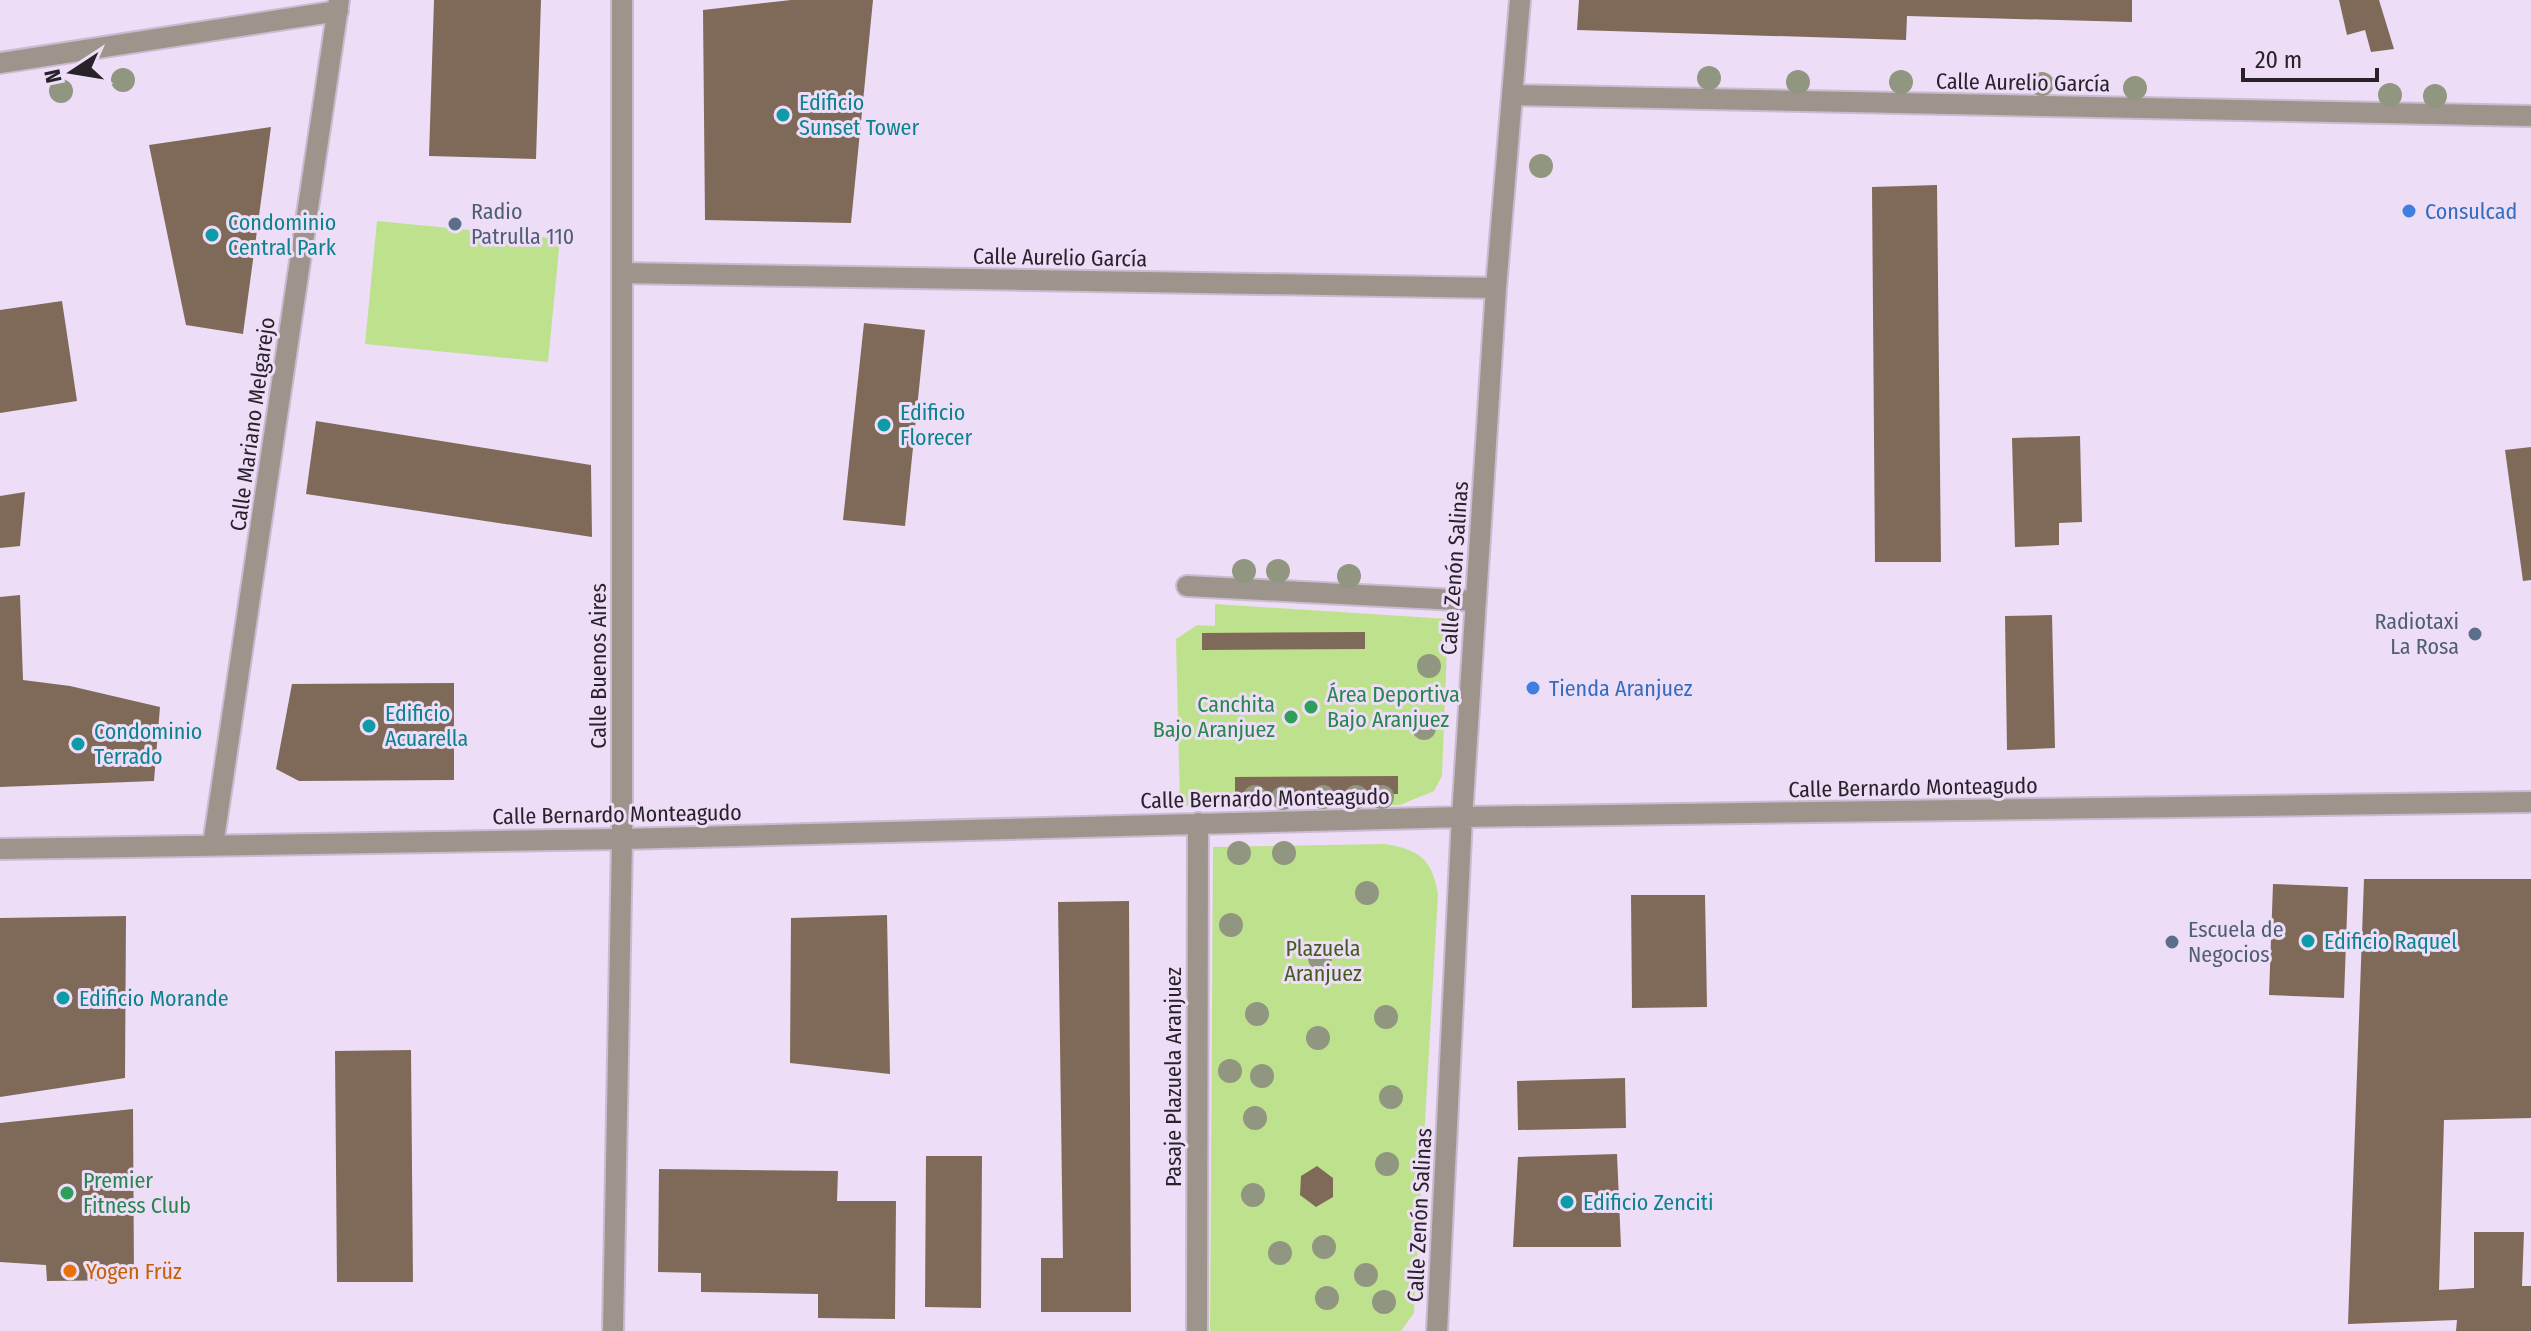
<svg xmlns="http://www.w3.org/2000/svg" width="2531" height="1331" font-family="'Fira Sans Condensed',sans-serif">
<style>
.green{fill:#bee18d}
.building{fill:#7f6a59}
.lines{fill:none;stroke-linecap:round;stroke-linejoin:round}
.minor-casing{stroke:#cabbd1;stroke-width:24}
.minor{stroke:#9d958c;stroke-width:20}
.tree{fill:#919680}
.culture-dot{fill:#0f9aa8;stroke:#edddf6;stroke-width:3}
.shop-dot{fill:#3f7fe0;stroke:#edddf6;stroke-width:3}
.service-dot{fill:#5c6f8a;stroke:#edddf6;stroke-width:3}
.leisure-dot{fill:#2e9e5b;stroke:#edddf6;stroke-width:3}
.food-dot{fill:#e8710a;stroke:#edddf6;stroke-width:3}
.labels{text-anchor:middle;stroke-width:6;stroke-linejoin:round;paint-order:stroke}
.street-label{font-size:22px;fill:#28222b;stroke:#edddf6}
.culture-label{font-size:22px;fill:#0d838f;stroke:#edddf6;text-anchor:start}
.service-label{font-size:22px;fill:#4e5e75;stroke:#edddf6;text-anchor:start}
.shop-label{font-size:22px;fill:#366cbe;stroke:#edddf6;text-anchor:start}
.leisure-label{font-size:22px;fill:#27864d;stroke:#edddf6;text-anchor:start}
.park-label{font-size:22px;fill:#455c20;stroke:#edddf6}
.food-label{font-size:22px;fill:#c56008;stroke:#edddf6;text-anchor:start}
</style>
<rect width="100%" height="100%" fill="#edddf6"/>
<!-- green -->
<path class="green" d="M377 221 560 239 548 362 365 344Z
M1215 604 1448 619 1442 776 1434 791 1400 805 1180 806 1176 639 1197 625 1215 626Z
M1385 844C1420 850 1432 859 1438 894L1414 1313 1401 1331H1210L1213 847Z"/>
<!-- building -->
<path class="building" d="M434 0H541L536 159 429 156Z
M791 0H873L851 223 705 220 703 10Z
M1579 0H2132V22L1907 16 1906 40 1577 30Z
M2339 0H2379L2394 49 2371 52 2365 30 2347 35Z
M271 127 243 334 186 325 149 145Z
M1937 185 1941 562H1875L1872 187Z
M62 301 77 401 0 413V310Z
M864 323 925 330 905 526 843 520Z
M316 421 591 465 592 537 306 494Z
M2080 436 2082 522 2059 523V545L2015 547 2012 438Z
M2531 447V580L2523 581 2505 450Z
M25 492 20 546 0 548V496Z
M20 595 23 680 70 686 160 707 154 781 0 787V597Z
M2052 615 2055 748 2007 750 2005 616Z
M1365 632V649L1202 650V633Z
M454 683V780L299 781 276 769 292 684Z
M1398 776V794L1235 795V777Z
M2364 879H2531V1118L2444 1120 2439 1290 2474 1288V1232H2524L2522 1286H2531V1331H2456L2457 1320 2348 1324Z
M2273 884 2348 887 2344 998 2269 995Z
M1631 895H1705L1707 1007 1632 1008Z
M1129 901 1131 1312H1041V1258H1063L1058 902Z
M887 915 890 1074 790 1063 791 918Z
M126 916 125 1078 0 1097V918Z
M411 1050 413 1282H337L335 1051Z
M1625 1078 1626 1128 1518 1130 1517 1081Z
M133 1109 134 1280 47 1281 46 1265 0 1262V1123Z
M1617 1154 1621 1247H1513L1518 1157Z
M926 1156H982L981 1308 925 1307Z
M1317 1166 1333 1178V1197L1316 1207 1300 1195 1301 1176Z
M659 1169 838 1171 837 1201H896L895 1319 818 1318V1294L701 1292V1273L658 1272Z"/>
<g class="lines">
<defs>
<path id="minor" d="M0 63 338 11
M1513 95 2531 116
M622 273 1496 288
M1187 586 1476 601
M213 845 339 0
M0 849 622 839 1462 817 2531 802
M613 1331 622 839V0
M1197 1331 1198 823
M1437 1331 1462 817 1496 288 1520 0"/>
</defs>
<!-- minor casing -->
<use href="#minor" class="minor-casing"/>
<!-- minor -->
<use href="#minor" class="minor"/>
</g>
<!-- trees -->
<g class="tree">
<circle cx="1709" cy="78" r="12"/>
<circle cx="123" cy="80" r="12"/>
<circle cx="1798" cy="82" r="12"/>
<circle cx="1901" cy="82" r="12"/>
<circle cx="2042" cy="84" r="12"/>
<circle cx="2135" cy="88" r="12"/>
<circle cx="61" cy="91" r="12"/>
<circle cx="2390" cy="95" r="12"/>
<circle cx="2435" cy="96" r="12"/>
<circle cx="1541" cy="166" r="12"/>
<circle cx="1244" cy="571" r="12"/>
<circle cx="1278" cy="571" r="12"/>
<circle cx="1349" cy="576" r="12"/>
<circle cx="1429" cy="666" r="12"/>
<circle cx="1424" cy="728" r="12"/>
<circle cx="1255" cy="797" r="12"/>
<circle cx="1323" cy="797" r="12"/>
<circle cx="1356" cy="797" r="12"/>
<circle cx="1382" cy="797" r="12"/>
<circle cx="1283" cy="798" r="12"/>
<circle cx="1239" cy="853" r="12"/>
<circle cx="1284" cy="853" r="12"/>
<circle cx="1367" cy="893" r="12"/>
<circle cx="1231" cy="925" r="12"/>
<circle cx="1320" cy="958" r="12"/>
<circle cx="1257" cy="1014" r="12"/>
<circle cx="1386" cy="1017" r="12"/>
<circle cx="1318" cy="1038" r="12"/>
<circle cx="1230" cy="1071" r="12"/>
<circle cx="1262" cy="1076" r="12"/>
<circle cx="1391" cy="1097" r="12"/>
<circle cx="1255" cy="1118" r="12"/>
<circle cx="1387" cy="1164" r="12"/>
<circle cx="1253" cy="1195" r="12"/>
<circle cx="1324" cy="1247" r="12"/>
<circle cx="1280" cy="1253" r="12"/>
<circle cx="1366" cy="1275" r="12"/>
<circle cx="1327" cy="1298" r="12"/>
<circle cx="1384" cy="1302" r="12"/>
</g>
<!-- markers -->
<g class="culture-dot">
<circle cx="783" cy="115" r="8"/>
<circle cx="212" cy="235" r="8"/>
<circle cx="884" cy="425" r="8"/>
<circle cx="369" cy="726" r="8"/>
<circle cx="78" cy="744" r="8"/>
<circle cx="2308" cy="941" r="8"/>
<circle cx="63" cy="998" r="8"/>
<circle cx="1567" cy="1202" r="8"/>
</g>
<g class="shop-dot">
<circle cx="2409" cy="211" r="8"/>
<circle cx="1533" cy="688" r="8"/>
</g>
<g class="service-dot">
<circle cx="455" cy="224" r="8"/>
<circle cx="2475" cy="634" r="8"/>
<circle cx="2172" cy="942" r="8"/>
</g>
<g class="leisure-dot">
<circle cx="1311" cy="707" r="8"/>
<circle cx="1291" cy="717" r="8"/>
<circle cx="67" cy="1193" r="8"/>
</g>
<circle class="food-dot" cx="70" cy="1271" r="8"/>
<g class="labels">
<!-- street labels -->
<g class="street-label">
<text transform="translate(2023 82) rotate(1)" y="8">Calle Aurelio García</text>
<text transform="translate(1060 257) rotate(1)" y="8">Calle Aurelio García</text>
<text transform="translate(252 424) rotate(-82)" y="8">Calle Mariano Melgarejo</text>
<text transform="translate(1454 568) rotate(-86)" y="8">Calle Zenón Salinas</text>
<text transform="translate(598 666) rotate(-90)" y="8">Calle Buenos Aires</text>
<text transform="translate(1913 787) rotate(-1)" y="8">Calle Bernardo Monteagudo</text>
<text transform="translate(1265 798) rotate(-1)" y="8">Calle Bernardo Monteagudo</text>
<text transform="translate(617 814) rotate(-1)" y="8">Calle Bernardo Monteagudo</text>
<text transform="translate(1173 1077) rotate(-90)" y="8">Pasaje Plazuela Aranjuez</text>
<text transform="translate(1419 1215) rotate(-87)" y="8">Calle Zenón Salinas</text>
</g>
<!-- culture labels -->
<g class="culture-label">
<text x="799" y="110">Edificio<tspan x="799" dy="25">Sunset Tower</tspan></text>
<text x="228" y="230">Condominio<tspan x="228" dy="25">Central Park</tspan></text>
<text x="900" y="420">Edificio<tspan x="900" dy="25">Florecer</tspan></text>
<text x="385" y="721">Edificio<tspan x="385" dy="25">Acuarella</tspan></text>
<text x="94" y="739">Condominio<tspan x="94" dy="25">Terrado</tspan></text>
<text x="2324" y="949">Edificio Raquel</text>
<text x="79" y="1006">Edificio Morande</text>
<text x="1583" y="1210">Edificio Zenciti</text>
</g>
<!-- service labels -->
<g class="service-label">
<text x="471" y="219">Radio<tspan x="471" dy="25">Patrulla 110</tspan></text>
<text x="2459" y="629" text-anchor="end">Radiotaxi<tspan x="2459" dy="25">La Rosa</tspan></text>
<text x="2188" y="937">Escuela de<tspan x="2188" dy="25">Negocios</tspan></text>
</g>
<!-- shop labels -->
<g class="shop-label">
<text x="2425" y="219">Consulcad</text>
<text x="1549" y="696">Tienda Aranjuez</text>
</g>
<!-- leisure labels -->
<g class="leisure-label">
<text x="1327" y="702">Área Deportiva<tspan x="1327" dy="25">Bajo Aranjuez</tspan></text>
<text x="1275" y="712" text-anchor="end">Canchita<tspan x="1275" dy="25">Bajo Aranjuez</tspan></text>
<text x="83" y="1188">Premier<tspan x="83" dy="25">Fitness Club</tspan></text>
</g>
<!-- park labels -->
<g class="park-label">
<text x="1323" y="956">Plazuela<tspan x="1323" dy="25">Aranjuez</tspan></text>
</g>
<!-- food labels -->
<g class="food-label">
<text x="86" y="1279">Yogen Früz</text>
</g>
</g>
<!-- north arrow -->
<g transform="translate(72 72) rotate(258)" stroke="#edddf6" stroke-width="6" paint-order="stroke">
<path d="M0-6L14 30L0 20L-14 30Z" fill="#28222b"/>
<text y="-12" font-size="22" font-weight="bold" text-anchor="middle" fill="#28222b">N</text>
</g>
<!-- scale -->
<path d="M2243 68v12h134v-12" fill="none" stroke="#28222b" stroke-width="4"/>
<text x="2255" y="68" font-size="24" fill="#28222b" stroke="#edddf6" stroke-width="6" paint-order="stroke">20 m</text>
</svg>
